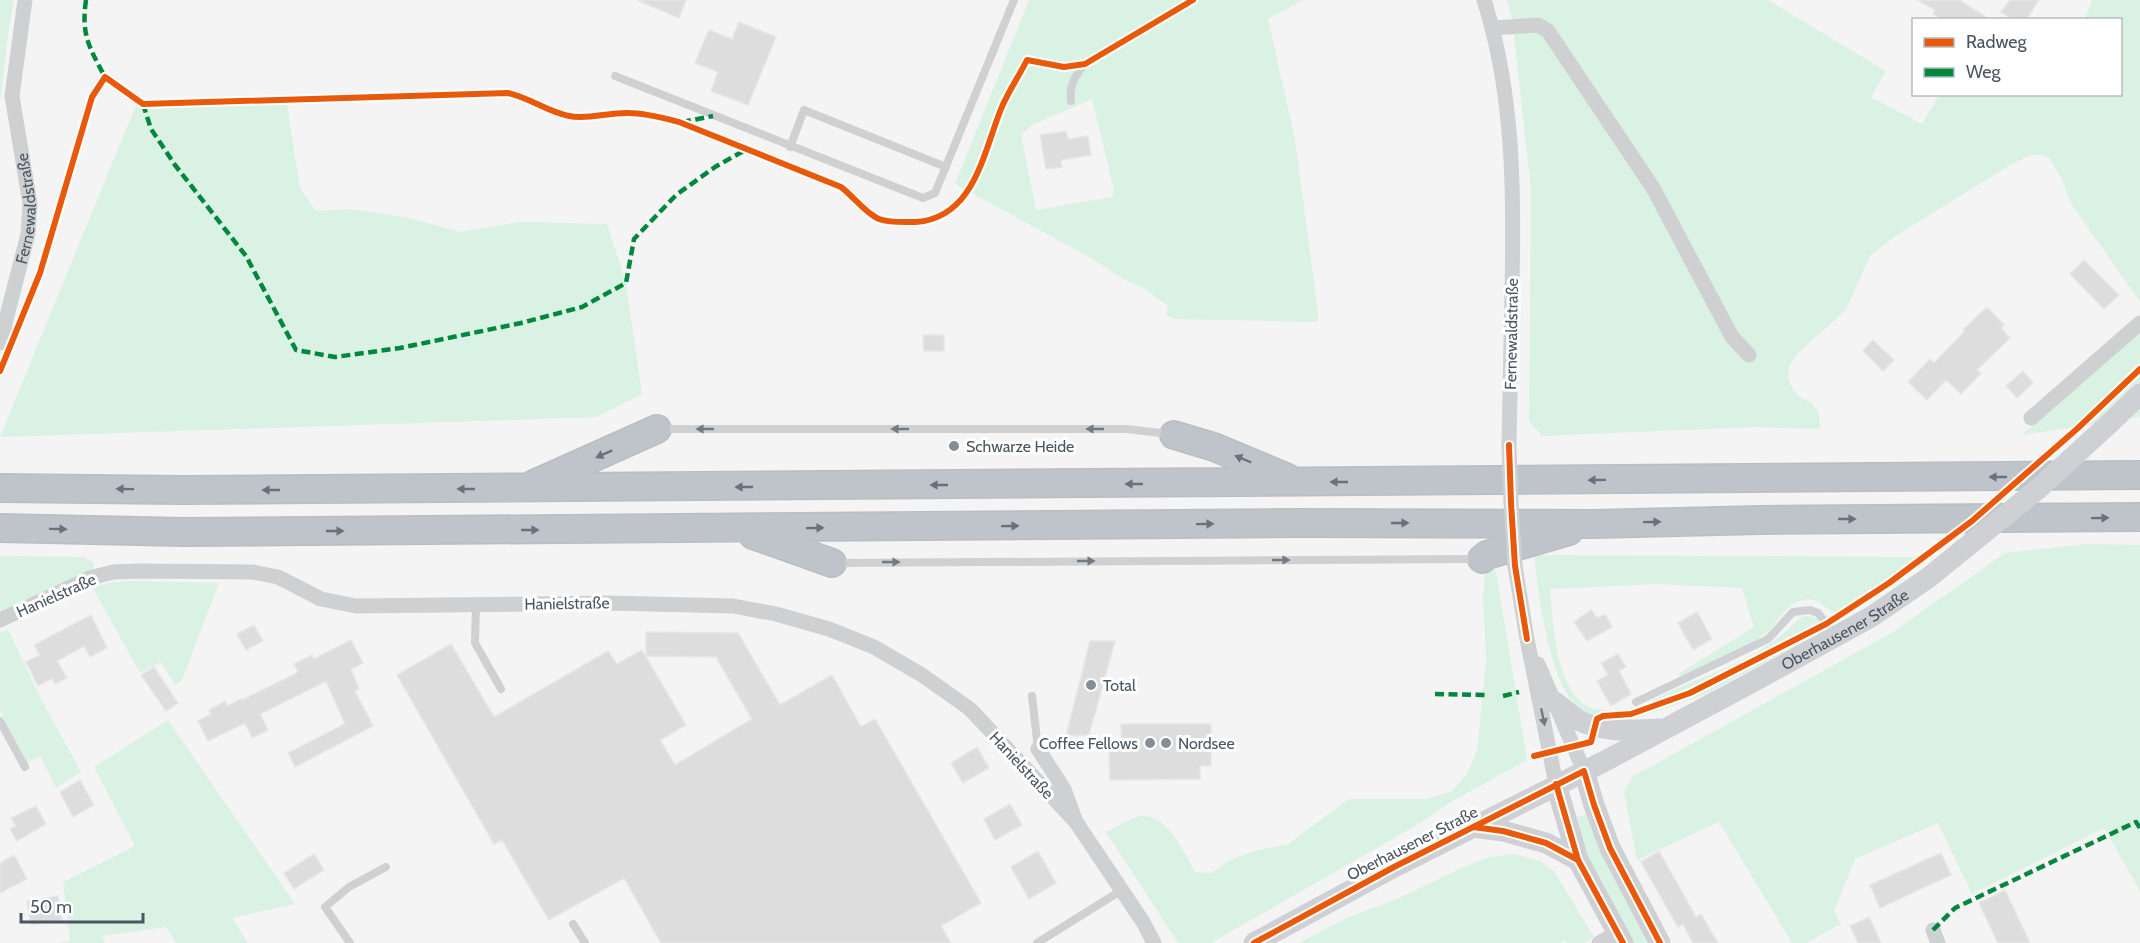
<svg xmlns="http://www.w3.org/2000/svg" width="2140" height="943" font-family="Cabin,sans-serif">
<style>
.green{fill:#d9f2e3;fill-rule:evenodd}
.building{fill:#ddddde;stroke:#e5e6e7;stroke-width:1.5}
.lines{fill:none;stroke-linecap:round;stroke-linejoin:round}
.highway-casing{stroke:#b9bec3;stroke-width:30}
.lane{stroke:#ced0d2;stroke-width:8}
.street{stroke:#ced0d2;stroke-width:15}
.secondary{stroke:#ced0d4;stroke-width:21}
.highway{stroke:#bec4c9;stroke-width:27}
.street-bridge{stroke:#ced0d2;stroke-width:15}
.secondary-bridge{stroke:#ced0d4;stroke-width:21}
.quiet{stroke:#00873e;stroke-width:4.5;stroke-dasharray:9 4.5;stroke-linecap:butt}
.cycleway-casing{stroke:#fff;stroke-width:10}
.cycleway{stroke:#e8590c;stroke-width:6}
.oneway{fill:#727b83}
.oneway2{fill:#67727b}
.poi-dot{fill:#868d94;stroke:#fff;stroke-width:2}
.labels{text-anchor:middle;stroke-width:6;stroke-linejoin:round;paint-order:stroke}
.street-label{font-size:16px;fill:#4a5661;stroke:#fff}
.poi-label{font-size:16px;fill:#4a5661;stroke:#fff;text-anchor:start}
</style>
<rect width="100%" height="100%" fill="#f4f4f4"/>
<!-- green -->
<path class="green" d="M0 0H14L9 28 0 102Z
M1029 0H1303L1268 19 1295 139 1318 312V319L1316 322 1174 319 1166 314 1168 306 1145 289 1123 279 1091 258 955 184ZM1092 99 1114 190 1112 197 1036 210 1021 135 1032 125Z
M1507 0H1768L1886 71 1871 97 1922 124 1939 95 2120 94V20L2085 19 2092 0H2140V302L2072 205 2063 182 2050 159 2044 155H2031L2010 165 1894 237 1870 256 1846 310 1798 353 1789 366 1788 378 1793 390 1800 397 1811 403 1819 413 1820 429 1756 427 1542 436 1529 421 1531 191 1512 18Z
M136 105H287L300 188 316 211 350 209 405 217 461 232 519 222 607 224 626 283 642 394 596 417 0 437Z
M2140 333V417L2022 435Z
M2086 544 2140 545V891L2104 828 1972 894 1938 823 1855 859 1834 911 1841 924 1806 943H1792L1719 822 1637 860 1624 792 1632 777 1893 632 2005 553Z
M1534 555 1918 557 1841 611 1835 613C1821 607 1821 596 1802 600 1785 604 1778 624 1765 634 1741 653 1709 664 1681 676L1678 674 1754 627 1742 588 1657 584 1550 589C1553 622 1555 678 1581 702 1595 714 1617 711 1634 707 1649 703 1665 694 1680 687 1708 675 1746 661 1771 643 1782 636 1791 625 1802 617L1808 615 1817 619V626C1766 651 1717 680 1664 699 1651 703 1638 710 1625 713 1617 714 1610 712 1602 713 1597 713 1594 717 1589 715 1550 701 1538 591 1534 555Z
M0 556 84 557 94 563 93 572 0 614Z
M1492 563 1496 572 1527 760 1451 802 1422 822 1211 943H1178L1106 832C1117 827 1130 818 1141 816 1165 812 1186 854 1195 872L1211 873 1230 860 1255 851 1288 844 1349 799H1427L1452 791 1467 774 1477 750 1486 661 1483 594 1486 566Z
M132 581 219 583 182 680 175 685 161 662 140 673 92 587 114 582Z
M8 629 41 699 81 772 56 788 40 756 26 763 0 710V633Z
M1815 632 1810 639 1704 695 1623 723 1607 719 1624 718 1699 691Z
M168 720 295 904 232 918 248 943H176L166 927 102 936 105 943H58L70 941 63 882 135 846 94 767Z
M1586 814 1653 943H1630L1588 860 1575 818Z
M1514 854 1540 861 1554 871 1594 937 1584 943H1567L1565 940 1559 943H1299L1344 919 1397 899 1470 864 1490 857Z"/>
<!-- building -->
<path class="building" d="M637 0H686L679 18Z
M1917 0H1959L1991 20H1943L1933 14 1935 10Z
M2010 0H2039L2026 20H2013L2001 12Z
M739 22 776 37 748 105 711 91 718 72 695 63 709 30 732 39Z
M1066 131 1068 139 1088 136 1091 155 1061 160 1062 167 1046 169 1040 135Z
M2084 260 2119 295 2104 309 2070 274Z
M1987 307 2004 325 2001 328 2010 338 1977 370 1981 373 1961 394 1946 380 1927 400 1908 382 1930 359 1934 363 1965 331 1963 330Z
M923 335H944V351H924Z
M1873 340 1894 360 1883 371 1863 351Z
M2023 371 2033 383 2017 398 2006 386Z
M1591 610 1597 618 1605 614 1612 627 1587 641 1574 622Z
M1697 612 1712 639 1693 650 1678 623Z
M91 615 107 648 90 657 84 646 57 661 67 678 55 684 52 678 38 686 26 662 40 655 34 645Z
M254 625 263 641 246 650 237 634Z
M646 632 738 633 780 705 832 675 861 727 875 719 981 903 941 926 951 943H661L624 878 549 920 502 840 494 844 397 675 451 644 494 717 608 651 617 664 642 650 686 725 660 740 675 765 752 719 716 657 646 656Z
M351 640 363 663 351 669 359 689 355 691 373 726 295 767 288 753 345 724 326 681 260 714 268 730 252 738 245 723 208 741 198 721 211 714 209 710 225 701 227 706 241 699 242 700 295 674 298 671 294 664 312 655 314 659Z
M1090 641H1115L1089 735 1066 736Z
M1618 654 1626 667 1619 671 1631 694 1611 706 1597 681 1608 675 1601 663Z
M154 667 178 703 166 711 141 675Z
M1121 724H1211V766H1200V779L1110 780 1109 750H1122Z
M977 747 989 768 963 783 951 763Z
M80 780 94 805 73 817 60 792Z
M1010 804 1022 825 995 840 984 819Z
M36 806 46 824 17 841 10 829 16 826 11 818Z
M1038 851 1056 883 1029 899 1011 867Z
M1659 851 1696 917 1701 914 1718 943H1693L1683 924 1678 927 1641 862Z
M1941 853 1951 875 1880 908 1870 885Z
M314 854 324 870 294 889 284 873Z
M14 855 27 879 0 893V863Z
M2005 890 2019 920 2030 943H1998L1993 933 1979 903Z
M58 896 62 920 31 925 27 901Z
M1869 917 1881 943H1858L1850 926Z"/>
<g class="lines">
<defs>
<path id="highway" d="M1174 435 1214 447 1288 478
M534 484 657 429
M0 488 183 490 2140 475
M0 528 183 532 1298 523 1593 524 1761 520 2140 517
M753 535 832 563
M1482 559 1487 555 1569 531"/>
</defs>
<!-- highway casing -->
<use href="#highway" class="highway-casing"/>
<!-- lane -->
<path class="lane" d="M615 76 923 198 935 193 1014 0
M1071 101C1069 85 1075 76 1085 64L1193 0
M790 147 804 110 946 167
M663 429H1127L1169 434
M837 563 1479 559
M476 604 475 643 501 689
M1032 696 1038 749
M1636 702 1768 639 1793 612 1810 610 1818 613 1835 635
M0 721 25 767
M573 924 585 943
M350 943 325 907 349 887 386 867
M1037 943 1122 890"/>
<!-- street -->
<g class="street">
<path d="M1484 0C1514 93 1514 193 1512 289 1511 341 1510 393 1509 445"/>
<path d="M1493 28 1538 25 1548 31 1653 188 1732 337 1749 355"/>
<path id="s1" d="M0 343 28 234 30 204 12 96 25 0"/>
<path d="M2031 418 2140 323"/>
<path d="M1515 566 1527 639 1556 784"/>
<path d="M0 620 90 578 113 572 139 571 253 572 278 577 321 599 356 606 608 603 733 606 776 614 829 629 874 647 922 675 970 709 1076 822"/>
<path d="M1538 664 1584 771"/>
<path d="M1038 749 1064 789 1076 822 1143 922 1154 943"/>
<path d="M1933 930 1938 943"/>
<path d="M1599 943 1617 933"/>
</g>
<!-- secondary -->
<g class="secondary">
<path d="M2111 422 2140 394"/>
<path d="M1555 702C1563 708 1570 715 1578 720 1603 733 1632 730 1659 729"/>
<path d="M1584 771 1594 805 1610 848 1660 943"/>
<path d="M1556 784 1578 860 1623 943"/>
<path d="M1473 827 1503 831 1546 843 1578 860"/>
<path id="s2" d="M1254 943 1394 867 1605 761 1747 685 1871 617 1928 578"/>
</g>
<!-- highway -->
<use href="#highway" class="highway"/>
<!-- street-bridge -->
<path class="street-bridge" d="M1509 445 1511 503 1515 566"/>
<!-- secondary-bridge -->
<path class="secondary-bridge" d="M1928 578 2038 489 2111 422"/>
<!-- quiet -->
<path class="quiet" d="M86 0C81 35 89 47 105 77L109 80
M143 104 151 129 175 165 246 256 296 350 335 357 400 348 521 323 582 307 626 283 634 239 676 195 715 167 747 149
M682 122 713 116
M1435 694 1487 695
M1503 696 1519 692
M1933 930 1955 908 2136 822 2140 828"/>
<defs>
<path id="cycleway" d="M0 371 40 273 92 97 105 77 143 104 508 93C530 98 548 112 569 116 588 120 609 112 629 113 646 113 663 118 679 122L841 187C853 196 866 214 879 219 890 223 904 222 916 222 974 218 983 154 1001 109 1008 92 1019 76 1027 60L1064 67 1085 64 1193 0
M1509 445 1511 503 1515 566 1527 639
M1534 756 1591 742 1597 719 1603 716 1631 714 1690 693 1826 624 1889 583 1972 521 2078 428 2140 369
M1556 784 1578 860 1623 943
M1473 827 1503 831 1546 843 1578 860
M1254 943 1394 867 1584 771 1594 805 1610 848 1660 943"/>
</defs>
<!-- cycleway casing -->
<use href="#cycleway" class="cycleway-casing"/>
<!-- cycleway -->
<use href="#cycleway" class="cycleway"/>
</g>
<!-- one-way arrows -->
<defs><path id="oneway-solid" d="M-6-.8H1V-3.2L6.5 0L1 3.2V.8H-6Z" transform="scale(1.5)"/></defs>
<g class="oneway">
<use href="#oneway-solid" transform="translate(705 429) rotate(180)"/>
<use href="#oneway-solid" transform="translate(900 429) rotate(180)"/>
<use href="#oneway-solid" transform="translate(1095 429) rotate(180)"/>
<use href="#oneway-solid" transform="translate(1281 560)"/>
<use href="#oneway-solid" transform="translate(1086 561)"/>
<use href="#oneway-solid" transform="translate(891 562)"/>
<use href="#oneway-solid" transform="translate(1543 717) rotate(78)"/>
</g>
<g class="oneway2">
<use href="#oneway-solid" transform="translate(604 454) rotate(156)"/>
<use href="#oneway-solid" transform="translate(1243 459) rotate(-157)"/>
<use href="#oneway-solid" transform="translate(1998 477) rotate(180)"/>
<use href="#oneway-solid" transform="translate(1597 480) rotate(179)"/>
<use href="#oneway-solid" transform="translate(1339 482) rotate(180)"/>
<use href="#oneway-solid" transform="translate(1134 484) rotate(180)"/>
<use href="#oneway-solid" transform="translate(939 485) rotate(180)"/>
<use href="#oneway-solid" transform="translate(744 487) rotate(180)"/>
<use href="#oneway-solid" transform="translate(125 489) rotate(-179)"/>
<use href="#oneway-solid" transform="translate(466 489) rotate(180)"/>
<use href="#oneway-solid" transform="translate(271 490) rotate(180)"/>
<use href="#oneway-solid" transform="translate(2100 518) rotate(-1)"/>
<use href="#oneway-solid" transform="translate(1847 519)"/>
<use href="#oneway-solid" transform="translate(1652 522) rotate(-1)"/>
<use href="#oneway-solid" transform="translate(1400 523)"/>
<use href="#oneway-solid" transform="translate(1205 524) rotate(-1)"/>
<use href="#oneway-solid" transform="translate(1010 526) rotate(-1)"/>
<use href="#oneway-solid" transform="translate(815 528) rotate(-1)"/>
<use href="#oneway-solid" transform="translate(58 529) rotate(1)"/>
<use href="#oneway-solid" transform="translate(530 530)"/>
<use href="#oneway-solid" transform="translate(335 531)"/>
</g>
<!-- markers -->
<g class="poi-dot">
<circle cx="954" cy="446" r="6"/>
<circle cx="1091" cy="685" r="6"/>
<circle cx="1150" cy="743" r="6"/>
<circle cx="1166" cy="743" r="6"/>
</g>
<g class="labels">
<!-- street labels -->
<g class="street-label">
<text dy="6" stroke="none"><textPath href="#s1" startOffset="138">Fernewaldstraße</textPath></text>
<text transform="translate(1511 334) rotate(-89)" y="6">Fernewaldstraße</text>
<text transform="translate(56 595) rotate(-24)" y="6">Hanielstraße</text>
<text transform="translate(567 603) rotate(-1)" y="6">Hanielstraße</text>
<text dy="6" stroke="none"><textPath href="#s2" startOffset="669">Oberhausener Straße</textPath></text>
<text transform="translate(1022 765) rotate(47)" y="6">Hanielstraße</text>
<text transform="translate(1412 843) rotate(-27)" y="6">Oberhausener Straße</text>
</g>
<!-- poi labels -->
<g class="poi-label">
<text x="966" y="452">Schwarze Heide</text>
<text x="1103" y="691">Total</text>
<text x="1138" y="749" text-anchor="end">Coffee Fellows</text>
<text x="1178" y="749">Nordsee</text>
</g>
</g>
<!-- legend -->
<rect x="1912" y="18" width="210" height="78" fill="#ffffff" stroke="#b7bbc0" stroke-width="1.5"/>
<rect x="1924" y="38" width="30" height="9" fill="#e8590c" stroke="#b7bbc0" stroke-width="1.5"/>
<text x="1966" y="48" font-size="18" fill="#4a5661">Radweg</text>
<rect x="1924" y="68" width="30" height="9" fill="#00873e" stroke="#b7bbc0" stroke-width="1.5"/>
<text x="1966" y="78" font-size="18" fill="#4a5661">Weg</text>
<!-- scale -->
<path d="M21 913v9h122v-9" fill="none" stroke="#4a5661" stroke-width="3"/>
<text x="30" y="913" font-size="18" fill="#4a5661" stroke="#ffffff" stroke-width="4.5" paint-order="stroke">50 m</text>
</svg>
